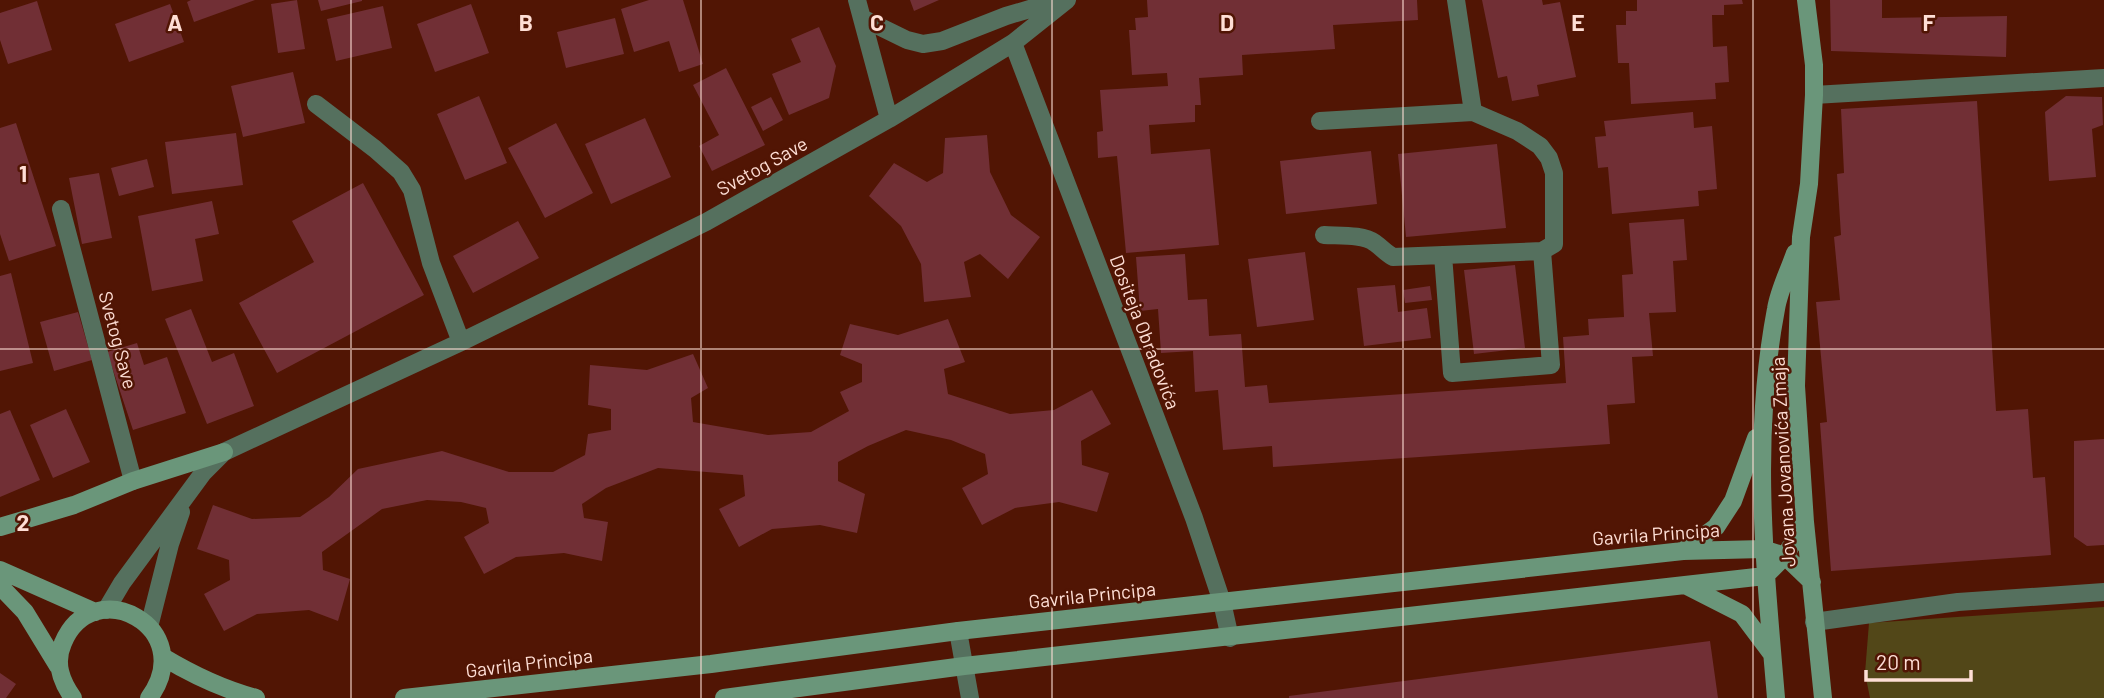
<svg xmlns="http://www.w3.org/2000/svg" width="2104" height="698" font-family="Barlow,sans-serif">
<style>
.green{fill:#524718}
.building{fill:#712f35}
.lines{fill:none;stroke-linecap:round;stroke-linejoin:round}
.street{stroke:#55705e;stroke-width:18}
.secondary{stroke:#6a967a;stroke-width:18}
.grid{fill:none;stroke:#feded5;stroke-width:2;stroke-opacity:0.55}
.labels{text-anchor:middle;stroke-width:5;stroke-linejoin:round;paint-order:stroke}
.street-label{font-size:19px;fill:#feded5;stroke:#511504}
.grid-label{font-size:23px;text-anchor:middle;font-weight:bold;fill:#feded5;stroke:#511504;stroke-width:5;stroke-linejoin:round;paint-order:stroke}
</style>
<rect width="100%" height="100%" fill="#511504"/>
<!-- green -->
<path class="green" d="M2104 607V698H1870L1865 673 1869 623Z"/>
<!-- building -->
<path class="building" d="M191 0H255L194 22 187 2Z
M297 0 305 49 278 53 271 4Z
M318 0H362V1L321 11Z
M649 0H683L703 64 679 72 669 41 634 52 621 9Z
M910 0H939L914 11Z
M1147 0H1417L1418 20 1333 25 1335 49 1242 55 1243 75 1199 78 1201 105H1195V122L1149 125 1151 154 1210 149 1219 245 1126 253 1117 156 1098 158 1097 132 1103 131 1100 90 1168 86 1167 73 1132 75 1129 30H1136L1135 18 1148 17Z
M1482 0H1542L1543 5 1560 2 1576 77 1537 85 1539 96 1512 101 1507 76 1498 78Z
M1637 0H1742L1743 4 1724 5V15H1712L1713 47 1727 46 1729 82 1715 83 1716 99 1631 104 1629 63H1618L1616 25H1626V11H1637Z
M1830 0H1882V18L2007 16 2006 57 1831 51Z
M37 1 52 50 8 64 0 40V13Z
M170 4 184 42 129 62 115 24Z
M471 4 489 53 435 72 417 24Z
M383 6 392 48 336 61 327 19Z
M615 18 624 54 566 68 557 32Z
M819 27 836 66 829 98 789 115 772 74 801 62 791 39Z
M726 68 765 145 712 171 699 146 719 135 693 85Z
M293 72 305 123 243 137 231 86Z
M479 96 507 163 465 180 437 114Z
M2066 96 2102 97 2103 125 2092 129 2096 177 2049 181 2045 112Z
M771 97 783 120 763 131 751 107Z
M1977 101 1996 411 2028 409 2033 478 2045 477 2051 555 1831 571 1820 423 1827 422 1816 302 1840 300 1834 237 1841 235 1837 174 1844 173 1841 109Z
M1693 112 1694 128 1712 126 1717 189 1698 191 1699 206 1612 214 1608 167 1598 168 1595 137 1606 136 1604 121Z
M645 118 671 177 611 204 585 144Z
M16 123 56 246 9 261 0 234V128Z
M556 123 593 193 545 218 508 148Z
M236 133 243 185 172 194 165 142Z
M987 135 990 172 1011 215 1040 237 1008 279 980 254 964 262 971 297 924 302 921 264 901 226 869 196 894 163 927 182 943 173 945 138Z
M1497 144 1506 228 1406 237 1398 154Z
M1371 151 1377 204 1286 214 1280 161Z
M147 159 154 187 119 196 111 168Z
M99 173 112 238 82 244 69 178Z
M363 183 424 295 277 373 239 303 314 262 292 221Z
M212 201 219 234 195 239 203 281 152 291 138 216Z
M1684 219 1687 260 1673 261 1676 312 1649 313 1653 356 1632 357 1635 403 1607 405 1610 444 1273 467 1272 446 1223 450 1218 390 1195 392 1193 351 1161 353 1158 309 1140 311 1136 257 1185 254 1188 300 1207 299 1209 336 1241 334 1245 387 1267 385 1269 403 1566 383 1563 337 1589 335 1588 319 1624 317 1622 275 1633 274 1629 223Z
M518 221 539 258 473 293 453 256Z
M1305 252 1314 320 1257 327 1248 259Z
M1515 265 1525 348 1474 354 1464 270Z
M11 273 33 363 0 371V276Z
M1395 285 1398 312 1427 308 1431 338 1364 346 1357 288Z
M1430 286 1432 300 1405 303 1403 290Z
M191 309 212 362 234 353 254 406 207 424 165 319Z
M78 312 92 360 54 371 40 322Z
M948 319 965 362 944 369 948 394 1010 414 1054 410 1092 390 1111 424 1081 441 1082 465 1109 473 1097 512 1059 502 1015 508 982 525 962 488 988 474 985 454 951 440 906 430 868 446 838 462V481L865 494 857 533 820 525 772 529 739 547 719 509 745 496 743 475 658 468 606 488 582 504 584 518 608 522 602 561 564 553 516 557 484 574 464 537 489 523 486 508 461 502 427 500 382 509 322 552 323 570 350 579 338 621 309 610 257 614 224 631 204 594 230 580 229 560 197 549 213 505 252 519 300 517 329 497 358 469 442 451 509 472H553L585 455 588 434 611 430V409L588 405 590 365 647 370 693 354 708 388 691 398 693 422 768 435 811 432 849 411 840 392 862 382V364L840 355 850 324 898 335Z
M137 343 144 365 167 357 186 413 133 430 107 352Z
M66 409 90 462 53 478 30 425Z
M10 410 40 480 0 497V414Z
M2104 439V545L2087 546 2074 537V441Z
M1710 641 1718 698H1289V696Z
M0 673 16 684 6 698H0Z"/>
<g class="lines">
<!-- street -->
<path class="street" d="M857 0 889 119
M1456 0 1473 112
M862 18 907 40 923 44 942 41 1006 16 1060 0
M1013 43 1194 518 1222 602 1230 638
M1814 95 2104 78
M316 104 375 149 401 172 412 190 431 263 461 342
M1320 121 1473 112 1517 131 1540 146 1549 158 1554 173V244L1542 251 1393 257C1386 253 1382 248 1375 243 1363 234 1339 236 1324 235
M61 209 133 481
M1443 255 1452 373 1551 365 1542 251
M106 610 122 583 203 473 224 452 461 342 706 222 889 119 1013 43 1067 0
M1814 622 1958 602 2104 592
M149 627 170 544 181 512
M958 631 970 698"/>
<!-- secondary -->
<path class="secondary" d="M1806 0 1814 65V95L1809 184 1801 237 1796 386 1805 522 1823 698
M0 527 74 505 133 481 224 452
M1683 551 1716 527 1733 501 1756 438
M0 570 95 612
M0 586 25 612 58 666
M1687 586 1742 614 1772 654
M163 657C193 675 222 689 256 698
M73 698C61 681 54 663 63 643 93 571 200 628 149 698
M404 698 711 664 958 631 1683 551 1763 549 1785 556 1812 582
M724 698 964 666 1765 576 1785 556 1805 522
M1776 698C1765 566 1751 440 1776 309 1779 290 1789 271 1795 253"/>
</g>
<!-- grid -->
<path class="grid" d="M351 0V698M701 0V698M1052 0V698M1403 0V698M1753 0V698M0 349H2104"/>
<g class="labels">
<!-- street labels -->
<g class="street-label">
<text transform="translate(762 166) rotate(-29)" y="7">Svetog Save</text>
<text transform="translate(1145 332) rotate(69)" y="7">Dositeja Obradovića</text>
<text transform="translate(118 340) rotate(75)" y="7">Svetog Save</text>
<text transform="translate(1783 462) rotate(-93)" y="7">Jovana Jovanovića Zmaja</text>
<text transform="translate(1656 534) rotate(-4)" y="7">Gavrila Principa</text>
<text transform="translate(1092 595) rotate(-6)" y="7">Gavrila Principa</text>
<text transform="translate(529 663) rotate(-7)" y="7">Gavrila Principa</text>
</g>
</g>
<g class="grid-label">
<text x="175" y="31">A</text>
<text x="526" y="31">B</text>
<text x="877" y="31">C</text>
<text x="1227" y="31">D</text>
<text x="1578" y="31">E</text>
<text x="1929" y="31">F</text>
<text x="23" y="182">1</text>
<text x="23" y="531">2</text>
</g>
<!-- scale -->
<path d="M1866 670v10h105v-10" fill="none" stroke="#feded5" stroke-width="3.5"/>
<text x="1876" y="670" font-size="21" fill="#feded5" stroke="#511504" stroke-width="5" paint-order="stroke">20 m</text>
</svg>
